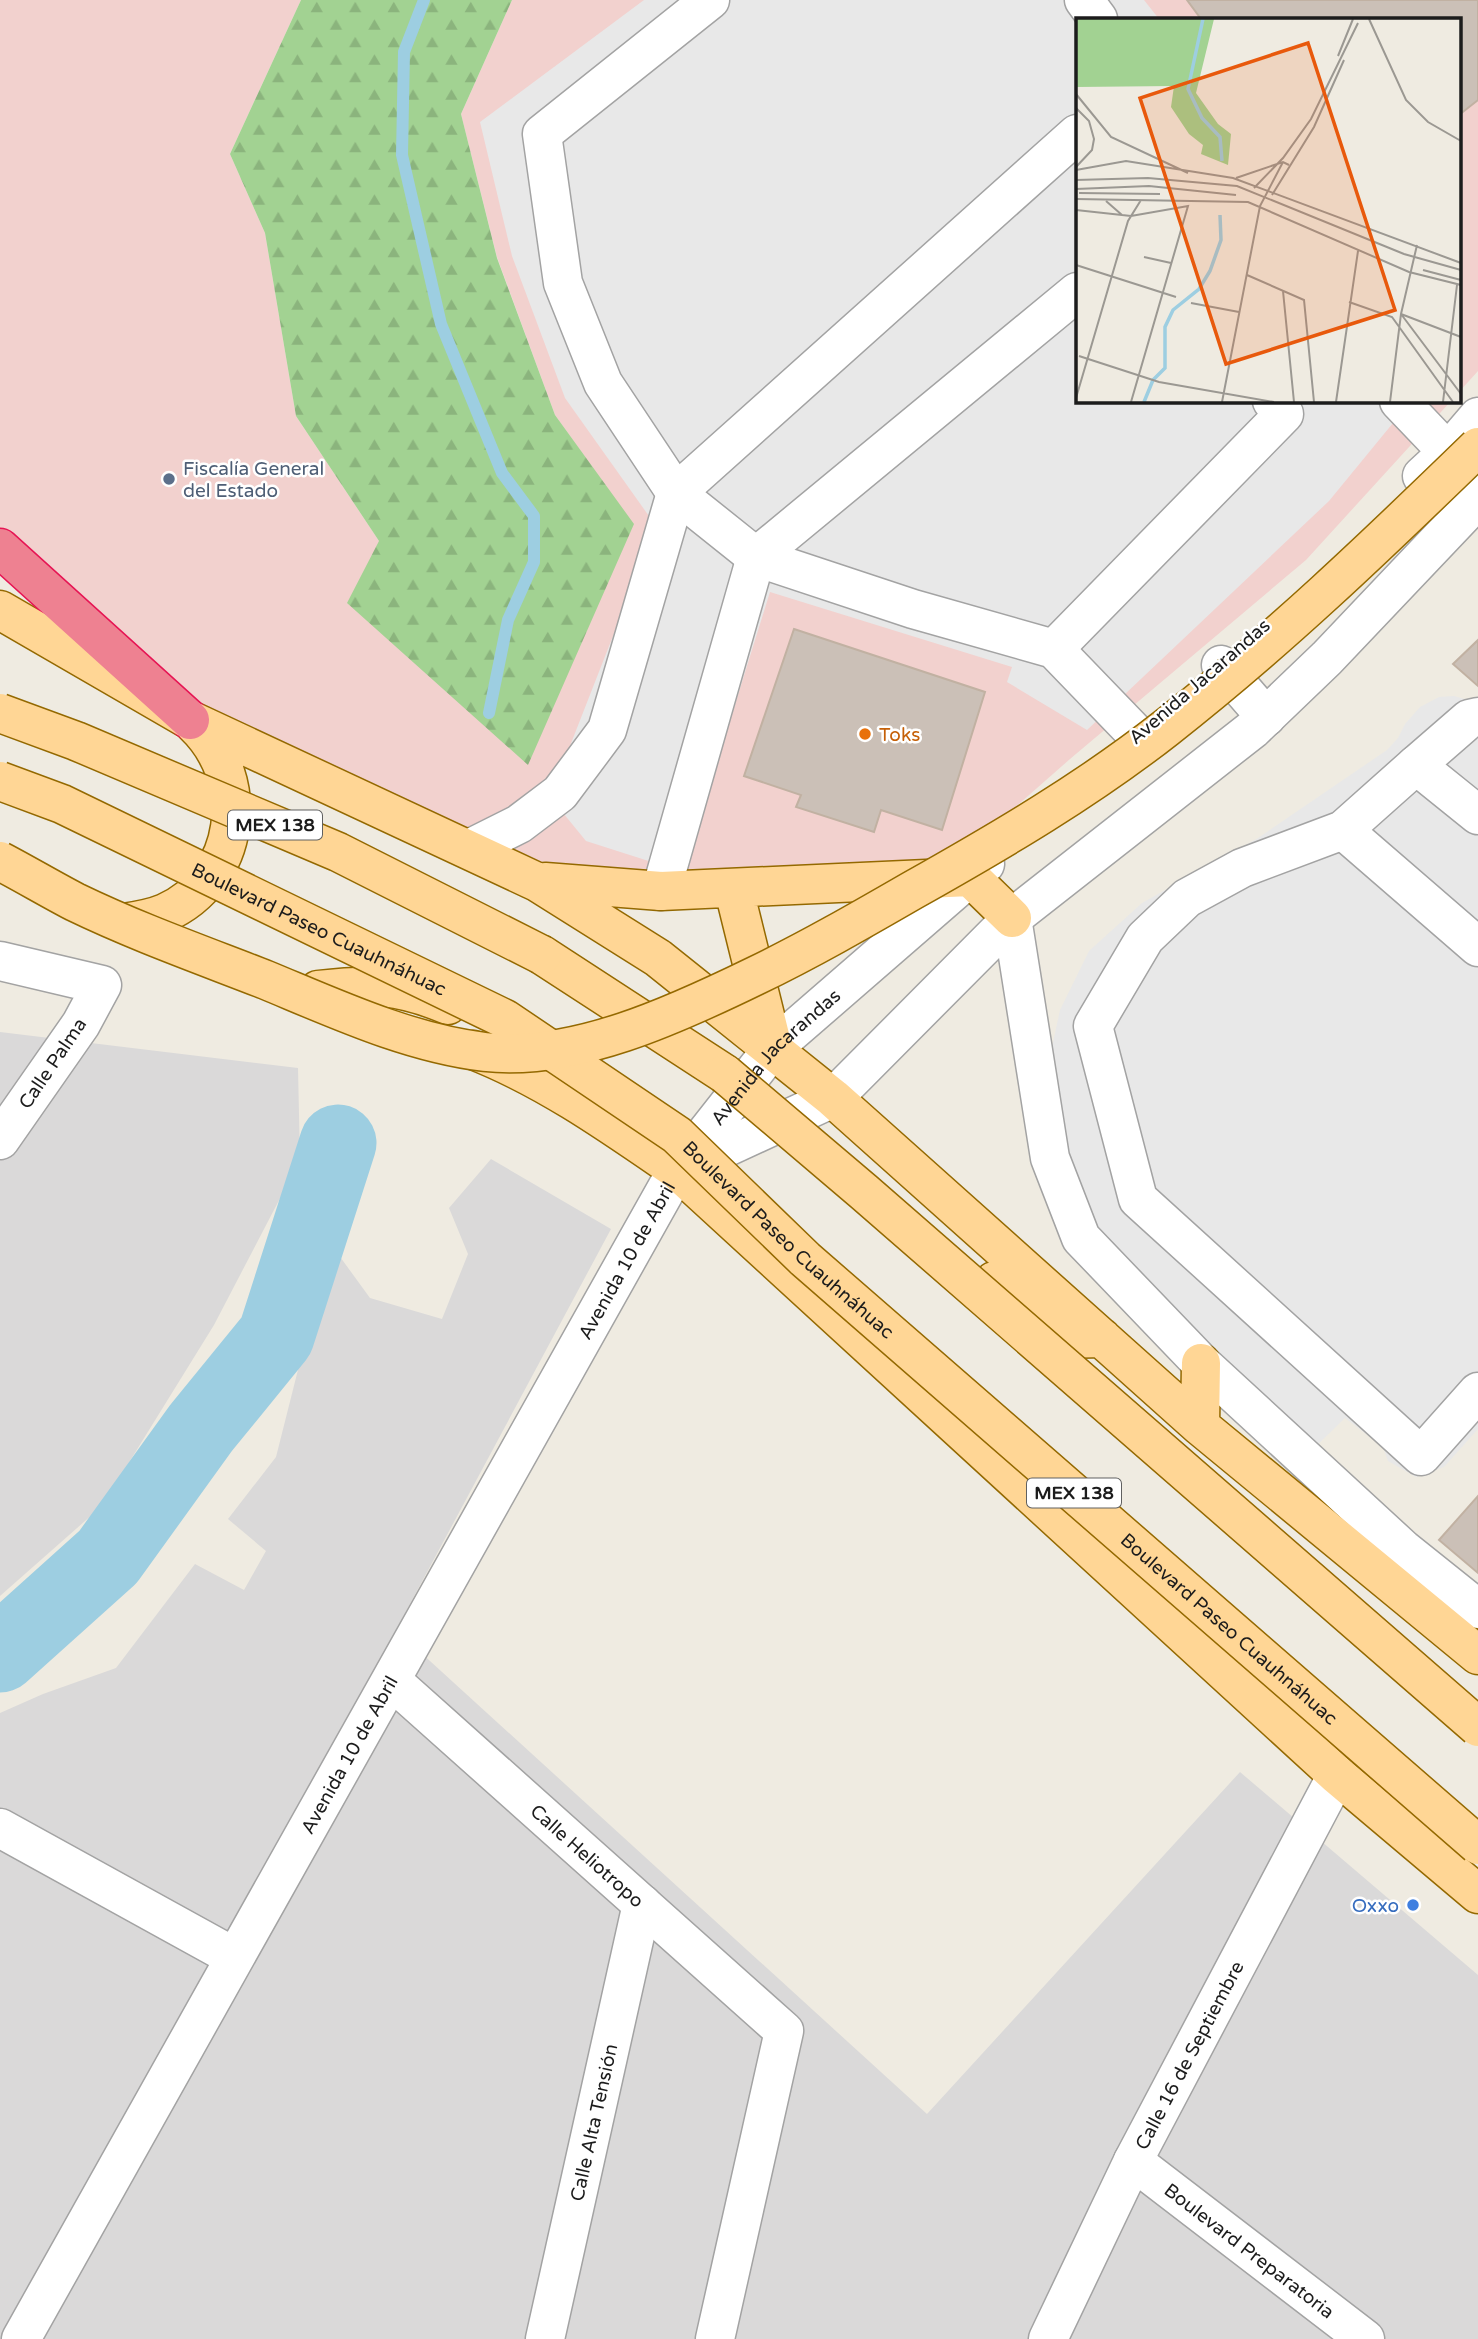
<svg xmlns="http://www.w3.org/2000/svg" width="1478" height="2339" font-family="'Varela Round',sans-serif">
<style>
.residential{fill:#dad9d9}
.commercial{fill:#f2d1ce}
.forest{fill:url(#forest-firs)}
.parking{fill:#e8e8e8}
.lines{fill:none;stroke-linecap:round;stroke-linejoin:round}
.stream{stroke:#9dcee1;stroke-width:12}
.river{stroke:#9dcee1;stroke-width:77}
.building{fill:#cbc0b7;stroke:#c1b1a2;stroke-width:2}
.minor-casing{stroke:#a3a3a3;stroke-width:41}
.major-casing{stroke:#946900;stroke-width:41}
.highway-casing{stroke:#e61554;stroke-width:41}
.minor{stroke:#fff;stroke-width:38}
.major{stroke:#ffd695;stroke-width:38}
.highway{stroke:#ee8191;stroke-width:38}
.major-bridge-casing{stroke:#946900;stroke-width:41;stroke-linecap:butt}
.major-bridge{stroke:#ffd695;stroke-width:38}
.service-dot{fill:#5c6f8a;stroke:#fff;stroke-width:2.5}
.food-dot{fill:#e8710a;stroke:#fff;stroke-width:2.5}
.shop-dot{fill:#3f7fe0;stroke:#fff;stroke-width:2.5}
.labels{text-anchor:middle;stroke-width:5;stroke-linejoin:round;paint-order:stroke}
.shield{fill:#fff;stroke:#606060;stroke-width:2}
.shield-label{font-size:18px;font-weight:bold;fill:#1c1c1c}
.service-label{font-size:19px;fill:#4e5e75;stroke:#fff;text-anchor:start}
.street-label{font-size:19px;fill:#1c1c1c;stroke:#fff}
.food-label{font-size:19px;fill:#c56008;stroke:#fff;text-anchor:start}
.shop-label{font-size:19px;fill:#366cbe;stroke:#fff;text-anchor:end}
.inset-river{fill:none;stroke:#9dcee1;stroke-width:3.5}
.inset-road{fill:none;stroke:#9b9892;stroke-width:2}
.view{fill:#e8590c;fill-opacity:0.15;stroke:#e8590c;stroke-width:3.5}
.inset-edge{fill:none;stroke:#1c1c1c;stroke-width:3.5}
</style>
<defs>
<pattern id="forest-firs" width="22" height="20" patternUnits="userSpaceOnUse" patternTransform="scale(1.75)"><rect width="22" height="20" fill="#a2d292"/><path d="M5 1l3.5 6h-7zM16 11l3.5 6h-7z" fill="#8bb47d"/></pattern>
</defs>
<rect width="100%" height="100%" fill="#efebe1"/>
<!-- residential -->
<path class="residential" d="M0 1032 298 1068 300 1160 214 1325 102 1506 0 1596Z
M491 1159 611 1229 396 1630 927 2114 1240 1772 1478 1975V2339H0V1713L43 1694 116 1668 195 1564 244 1590 266 1551 228 1519 276 1457 330 1243 370 1298 442 1319 468 1254 449 1208Z"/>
<!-- commercial -->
<path class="commercial" d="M0 0H301L230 154 265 233 296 416 379 541 633 524 555 415 497 257 461 114 512 0H1478V371L1459 392V19H1077V401H1451L1306 560 1070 759 952 863 631 900 301 775 113 648 0 551Z"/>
<!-- forest -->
<path class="forest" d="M301 0H512L461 114 497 258 555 415 634 524 528 765 347 603 379 541 296 416 265 233 230 154Z"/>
<!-- parking -->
<path class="parking" d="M644 0H1144L1159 19H1077V401H1411L1329 501 1087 730 1007 682 1012 667 770 592 683 872 586 841 550 797 656 526 565 398 512 256 480 122Z
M1454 696 1478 703V1429L1444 1467 1416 1477 1388 1461 1383 1447 1345 1418 1307 1455 1088 1240 1050 1097 1051 1052 1060 1010 1089 951 1142 903 1258 838 1387 750 1398 738 1405 724 1420 707 1439 697Z"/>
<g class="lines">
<!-- stream -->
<path class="stream" d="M424 0 404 52 402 155 441 324 502 473 534 516V562L508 620 489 713"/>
<!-- river -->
<path class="river" d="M0 1654 108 1557 201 1428 276 1336 338 1143"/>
</g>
<!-- building -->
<path class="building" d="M1187 0H1478V100L1459 115V19H1201Z
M794 629 985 692 942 830 881 810 874 832 796 807 801 795 744 776Z
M1478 640V686L1453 664Z
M1478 1496V1573L1439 1540Z"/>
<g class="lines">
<defs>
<g id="minor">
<path d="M710 0 542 134 563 283 603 383 676 493 756 557 913 609 1054 649 1137 735"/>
<path d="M1084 0 1098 19"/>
<path d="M1399 401 1464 469"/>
<path d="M1422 476 1448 452 1478 417"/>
<path d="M1054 649 1284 414 1272 401"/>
<path d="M1221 665 1266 717"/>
<path d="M1416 765 1469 719 1478 717"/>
<path d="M1478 815 1416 765 1343 830 1242 868 1187 898 1145 938 1093 1026 1138 1199 1421 1456 1478 1392"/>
<path d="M1343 830 1478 947"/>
<path d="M469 849 519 824 560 793 607 730 676 493 1077 134"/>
<path d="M661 891 756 557 1077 292"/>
<path d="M1012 918 1050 1158 1081 1238 1201 1363 1403 1549 1478 1609"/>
<path d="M0 961 102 985 81 1024 0 1140"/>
<path d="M686 1166 833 1098 1012 918 1253 729 1327 658 1478 499"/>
<path id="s1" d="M392 1681 784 2031 715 2339"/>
<path d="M0 1828 234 1957"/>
<path id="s2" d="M1133 2161 1365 2339"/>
<path id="s3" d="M21 2339 677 1170 773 1048 985 864"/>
<path id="s4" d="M545 2339 642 1904"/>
<path id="s5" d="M1048 2339 1133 2161 1337 1775"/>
</g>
<path id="major" d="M0 610 190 720 537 882 658 958 833 1098 1200 1426 1478 1655
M545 882 661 891 970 877 1012 918
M734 890 773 1048
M123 923C137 921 151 919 165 913 241 879 253 780 194 724
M542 955 725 1074
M318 990C371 984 398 984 448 1005
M473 1050C547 1079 613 1126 677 1170L1337 1775 1478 1894
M994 1281 1062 1339 1102 1338
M1200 1426 1201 1363"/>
<path id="highway" d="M0 548 190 720"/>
</defs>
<!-- minor casing -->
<use href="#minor" class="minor-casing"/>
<!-- major casing -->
<use href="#major" class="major-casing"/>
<!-- highway casing -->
<use href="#highway" class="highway-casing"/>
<!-- minor -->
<use href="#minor" class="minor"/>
<!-- major -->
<use href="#major" class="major"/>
<!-- highway -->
<use href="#highway" class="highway"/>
<defs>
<g id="major-bridge">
<path d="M0 713 76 741 338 852 542 955"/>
<path id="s6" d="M0 781 62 804 505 1019 677 1135 805 1259 1478 1845"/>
<path d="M0 861C25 874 50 889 75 902 137 932 202 955 266 980 336 1009 409 1043 485 1052 574 1062 677 1014 755 976 809 950 861 920 913 890 1000 841 1087 790 1166 728 1276 642 1377 545 1478 447"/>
<path d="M725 1074 864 1192 1478 1727"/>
</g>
</defs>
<!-- major-bridge casing -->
<use href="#major-bridge" class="major-bridge-casing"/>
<!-- major-bridge -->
<use href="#major-bridge" class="major-bridge"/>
</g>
<!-- markers -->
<circle class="service-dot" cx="169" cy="479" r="7"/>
<circle class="food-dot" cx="865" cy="734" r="7"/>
<circle class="shop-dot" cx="1413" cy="1905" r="7"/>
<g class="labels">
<!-- shield labels -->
<g class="shield">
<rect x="228" y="810.5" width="94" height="29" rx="5"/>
<rect x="1027" y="1478.5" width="94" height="29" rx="5"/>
</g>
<g class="shield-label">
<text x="275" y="831">MEX 138</text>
<text x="1074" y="1499">MEX 138</text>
</g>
<!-- service labels -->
<g class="service-label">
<text x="183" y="475">Fiscalía General<tspan x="183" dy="22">del Estado</tspan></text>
</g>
<!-- street labels -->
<g class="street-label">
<text transform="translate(1199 681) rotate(-41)" y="7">Avenida Jacarandas</text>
<text dy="7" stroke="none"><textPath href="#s6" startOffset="352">Boulevard Paseo Cuauhnáhuac</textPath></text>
<text dy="7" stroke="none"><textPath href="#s3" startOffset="1491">Avenida Jacarandas</textPath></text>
<text transform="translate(52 1063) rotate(-56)" y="7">Calle Palma</text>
<text dy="7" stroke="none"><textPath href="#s6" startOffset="919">Boulevard Paseo Cuauhnáhuac</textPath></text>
<text dy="7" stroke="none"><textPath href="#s3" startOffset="1237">Avenida 10 de Abril</textPath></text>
<text dy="7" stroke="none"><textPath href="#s6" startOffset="1507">Boulevard Paseo Cuauhnáhuac</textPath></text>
<text dy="7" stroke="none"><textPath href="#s3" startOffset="670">Avenida 10 de Abril</textPath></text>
<text dy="7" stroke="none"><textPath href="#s1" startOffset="262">Calle Heliotropo</textPath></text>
<text dy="7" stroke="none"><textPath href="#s5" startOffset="317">Calle 16 de Septiembre</textPath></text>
<text dy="7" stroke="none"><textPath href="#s4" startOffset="222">Calle Alta Tensión</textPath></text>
<text dy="7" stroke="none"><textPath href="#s2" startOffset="147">Boulevard Preparatoria</textPath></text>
</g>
<!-- food labels -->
<g class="food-label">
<text x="879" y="741">Toks</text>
</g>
<!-- shop labels -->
<g class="shop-label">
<text x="1399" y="1912">Oxxo</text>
</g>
</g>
<!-- overview -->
<g transform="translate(1076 18)">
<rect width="385" height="385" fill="#efebe1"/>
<path d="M0 1H138L120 75 142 106 155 116 152 147 125 136 127 127 113 116 95 89 98 68 0 69Z" fill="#a2d292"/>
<path class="inset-river" d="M127 1 112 71 126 100 144 119 146 143M68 384 77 362 89 350V309L97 292 123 271 134 253 145 222 144 197"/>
<path class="inset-road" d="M293 1 330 82 352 104 385 123M262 38 277 1M0 76 35 119 112 155M0 90 13 103 18 121 16 132 0 149M0 152 50 143 157 160 385 245M160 160 207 144 213 147M0 162 72 160 161 168 328 236 385 252M178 170 207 140 235 101 282 5M0 171 73 168 160 177M3 175 84 176M196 177 238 109 268 42M0 181 172 184 333 254 385 267M30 183 46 197M0 192 55 198 112 188 55 384M68 239 95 245M0 247 100 279M347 252 385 262M171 257 228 282 238 384M207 273 218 384M273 284 316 299 377 384M115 285 163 294M325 296 385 376M325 296 385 319M3 338 83 364 198 384M0 380 52 203 65 182M146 384 184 188 207 144M260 384 282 233M314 384 325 296 341 227M367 384 381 267"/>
<path class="view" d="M232 25 319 292 150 346 64 80Z"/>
<rect width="385" height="385" class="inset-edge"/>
</g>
</svg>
